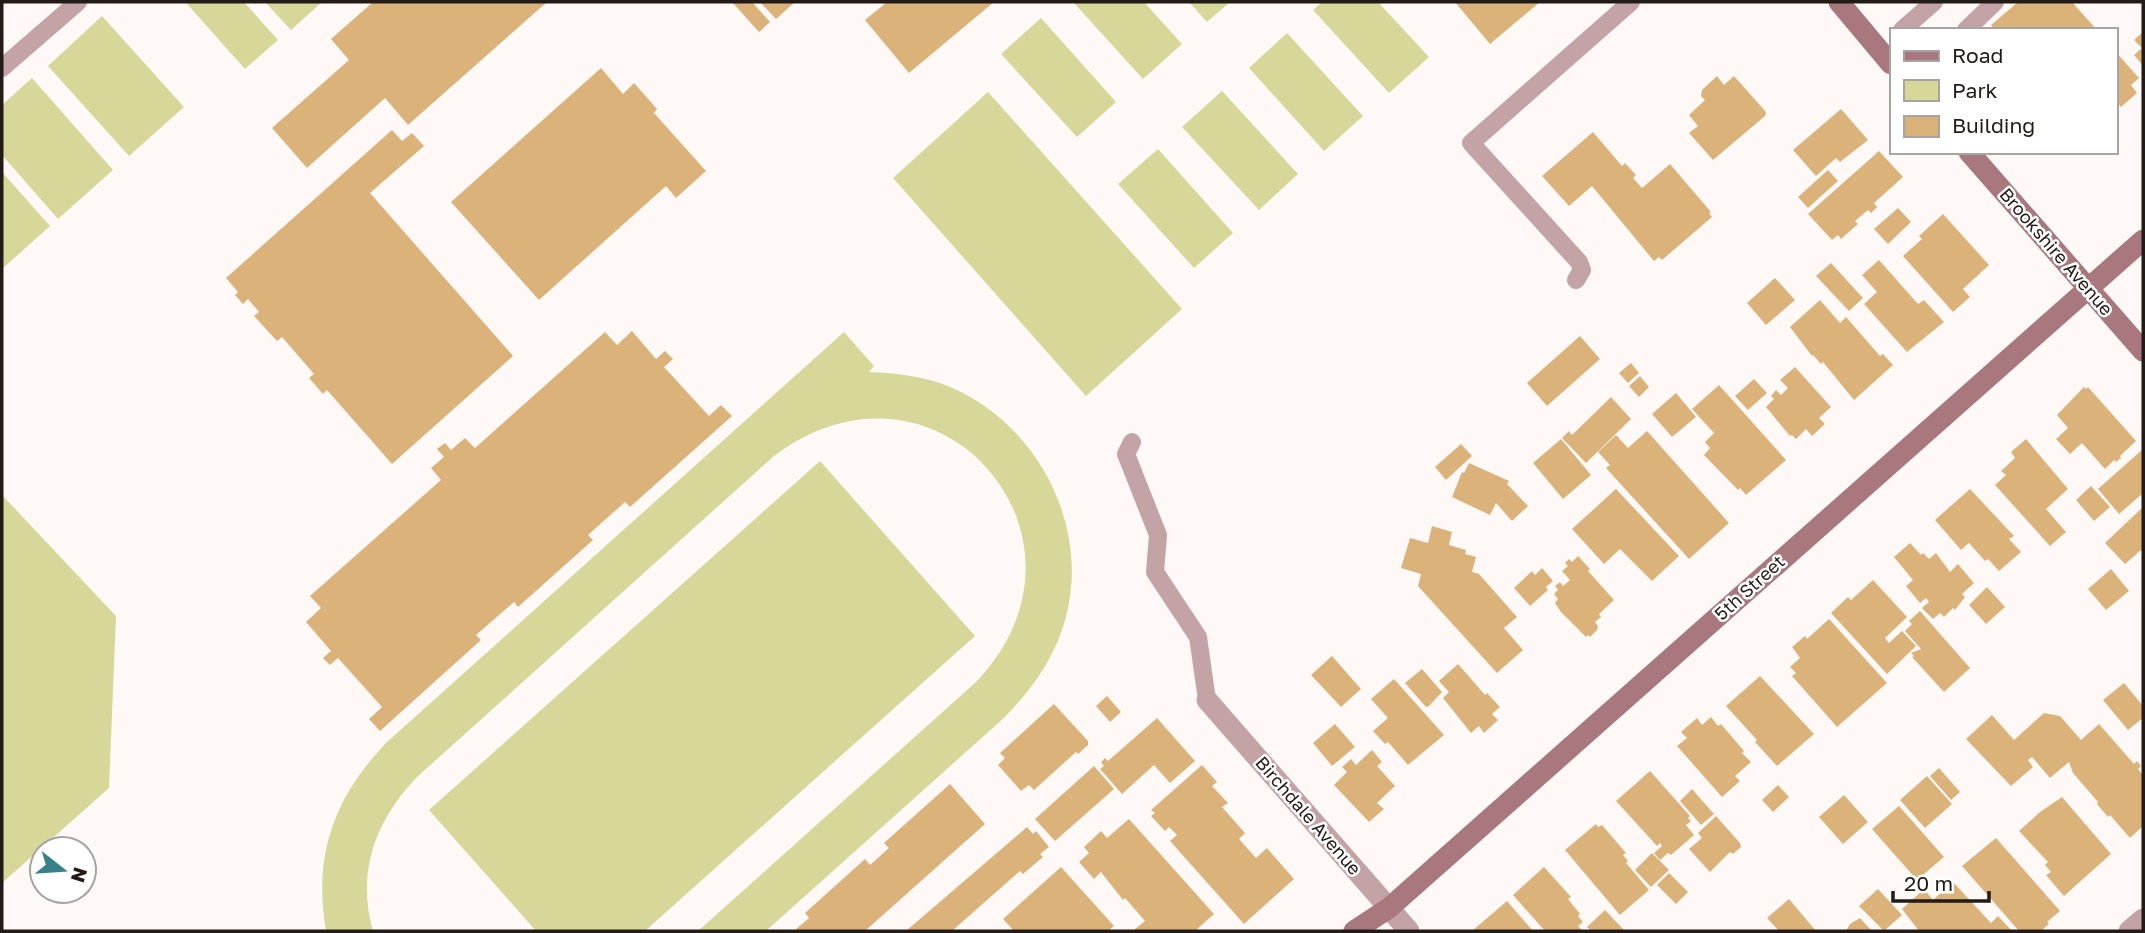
<svg xmlns="http://www.w3.org/2000/svg" width="2145" height="933" font-family="'Golos Text',sans-serif">
<style>
.green{fill:#d7d79a}
.building{fill:#dbb37a}
.lines{fill:none;stroke-linecap:round;stroke-linejoin:round}
.lane{stroke:#c4a3a6;stroke-width:18}
.street{stroke:#c4a3a6;stroke-width:21}
.secondary{stroke:#a8787e;stroke-width:21}
.labels{text-anchor:middle;stroke-width:5;stroke-linejoin:round;paint-order:stroke}
.street-label{font-size:18px;fill:#231b17;stroke:#fff}
</style>
<rect width="100%" height="100%" fill="#fef9f7"/>
<!-- green -->
<path class="green" d="M190 2H244L278 40 245 69 187 4Z
M265 2H322L291 30Z
M1073 2H1144L1182 44 1143 79Z
M1189 2H1230L1207 22Z
M1322 2H1378L1429 57 1389 93 1313 10Z
M102 16 184 107 129 156 48 66Z
M1041 18 1116 102 1077 137 1001 54Z
M1287 33 1363 116 1324 151 1249 68Z
M32 78 113 170 58 219 2 155V105Z
M1222 91 1298 174 1259 210 1182 127Z
M988 92 1182 309 1086 396 893 178Z
M1158 149 1233 233 1194 268 1118 184Z
M2 172 50 226 2 269Z
M844 332 874 366 869 372C896 373 923 376 948 386 1045 426 1100 544 1057 643 1044 672 1027 694 1005 717L766 931H698L975 683C1115 539 937 333 774 456L417 777C376 820 356 871 373 931H326C313 855 334 797 387 742Z
M820 461 975 636 645 931H536L429 810Z
M2 495 116 616 109 788 2 883Z"/>
<!-- building -->
<path class="building" d="M373 2H547L408 125 385 98 307 168 272 128 349 60 331 39Z
M732 2H752L770 22 759 32Z
M760 2H795L776 19Z
M887 2H994L909 73 865 20Z
M1455 2H1540L1490 44Z
M2018 2H2072L2097 30H1995L1991 25Z
M2143 32V66L2134 55 2142 48 2134 40Z
M2115 51 2139 78 2131 85 2137 93 2121 107 2115 100Z
M601 68 623 94 634 83 657 109 654 113 706 171 676 198 666 186 539 300 451 202Z
M1717 76 1724 85 1734 76 1766 112 1765 116 1713 160 1689 133 1698 126 1689 115 1705 100 1701 96 1702 90Z
M1841 109 1868 140 1840 162 1836 158 1816 176 1793 150Z
M392 130 402 141 412 133 424 146 370 193 513 356 392 464 327 390 323 394 309 378 314 374 282 337 277 341 254 316 259 312 248 299 243 304 235 295 238 292 226 278Z
M1593 132 1622 166 1625 163 1636 175 1633 178 1642 188 1670 164 1711 212 1709 213 1712 217 1662 260 1659 257 1654 261 1592 186 1569 206 1542 176Z
M1879 151 1903 177 1874 203 1877 207 1871 213 1868 210 1855 221 1858 224 1841 239 1838 235 1832 240 1808 214Z
M1828 170 1838 181 1808 208 1798 197Z
M1898 208 1911 222 1888 244 1874 229Z
M1943 214 1989 265 1963 289 1970 297 1953 312 1903 256 1922 239 1919 236Z
M1879 260 1918 304 1924 300 1944 322 1907 352 1864 304 1877 292 1862 275Z
M1831 263 1863 298 1849 311 1816 276Z
M1775 278 1795 300 1766 325 1747 303Z
M1820 300 1840 323 1846 317 1880 356 1883 354 1893 365 1854 400 1823 362 1821 364 1813 355 1812 356 1790 327Z
M632 331 656 359 665 351 673 359 664 367 709 416 721 405 732 416 630 507 625 502 588 535 593 540 518 607 514 602 476 635 481 640 380 731 369 719 382 707 338 658 330 665 323 658 331 651 306 622 321 608 310 596 441 480 431 468 444 457 437 449 445 443 451 450 465 438 475 448 605 332 617 345Z
M1580 336 1600 359 1547 406 1527 383Z
M1631 363 1639 373 1628 383 1619 373Z
M1795 367 1831 407 1819 418 1825 424 1812 436 1806 429 1796 439 1792 435 1790 436 1766 407 1774 399 1771 396 1776 390 1781 395 1788 388 1780 380Z
M1640 376 1649 387 1639 397 1629 386Z
M1754 379 1767 393 1748 410 1735 396Z
M1719 385 1786 460 1746 495 1740 488 1738 490 1704 455 1710 448 1705 442 1714 433 1692 409Z
M2084 387 2086 389 2088 387 2136 441 2120 456 2121 458 2116 462 2114 460 2105 469 2082 443 2070 454 2056 439 2068 428 2057 415Z
M1676 393 1696 417 1672 437 1652 414Z
M1611 397 1631 419 1586 463 1562 438 1569 431 1572 435Z
M1647 431 1729 523 1689 559 1606 468 1610 465 1598 452 1616 435 1628 448Z
M1561 439 1591 475 1563 499 1533 463Z
M2026 439 2068 489 2046 509 2066 532 2050 546 1995 485 2006 475 2001 471 2015 458 2011 452Z
M1461 444 1472 456 1446 480 1435 467Z
M2143 449V497L2142 494 2119 514 2098 489Z
M1469 463 1509 481 1507 484 1528 506 1512 521 1496 503 1490 515 1452 497 1462 472 1464 473Z
M2091 486 2110 507 2094 521 2076 500Z
M1616 489 1679 556 1652 581 1620 549 1604 564 1572 529Z
M1970 489 2014 536 2009 539 2021 552 1999 571 1988 559 1985 561 1969 543 1961 550 1935 520Z
M2143 507V553L2141 550 2125 564 2105 543Z
M1432 526 1452 532 1449 545 1466 550 1465 554 1476 557 1472 572 1479 574 1517 617 1504 628 1523 650 1497 673 1418 586 1421 574 1401 568 1410 538 1428 543Z
M1910 543 1921 555 1923 553 1929 559 1936 553 1950 572 1958 564 1974 583 1962 594 1965 597 1955 610 1953 608 1944 617 1940 613 1933 619 1922 608 1929 602 1926 598 1920 603 1906 586 1913 580 1894 557Z
M1578 556 1590 569 1588 571 1614 600 1599 614 1601 617 1595 622 1598 626 1597 630 1590 637 1588 635 1586 637 1561 612 1555 603 1558 599 1554 594 1558 590 1555 586 1560 582 1563 586 1570 580 1562 571 1568 566 1565 563 1569 559 1572 562Z
M1542 568 1553 581 1546 587 1548 590 1530 606 1514 588 1532 571 1535 575Z
M2111 569 2129 591 2106 610 2088 589Z
M1873 580 1907 617 1885 638 1889 643 1902 631 1916 646 1887 674 1831 613 1848 597 1851 600Z
M1987 587 2005 607 1986 624 1969 605Z
M1920 611 1970 668 1944 692 1912 657 1914 656 1911 653 1921 649 1905 631 1912 624 1909 621Z
M1829 619 1887 683 1837 727 1792 676 1796 673 1790 667 1800 658 1792 647 1805 636 1807 639Z
M1332 656 1361 689 1341 707 1311 675Z
M1458 664 1485 695 1487 693 1500 707 1492 714 1498 720 1484 733 1479 726 1471 733 1443 698 1449 692 1439 681Z
M1422 669 1442 692 1429 706 1426 707 1405 683Z
M1760 676 1814 734 1777 766 1755 742 1757 740 1726 706Z
M1394 679 1444 735 1408 765 1388 742 1385 744 1373 731 1388 718 1371 699Z
M2124 683 2143 706V718L2128 730 2103 700Z
M1107 696 1121 712 1110 722 1096 706Z
M1054 704 1088 741V745L1078 754 1076 752 1034 790 1029 785 1021 791 998 765 1005 758 1000 753Z
M2044 713 2060 716 2081 740 2099 724 2134 764 2137 761 2141 766 2138 769 2143 775V826L2130 838 2110 815 2108 817 2097 804 2098 802 2073 773 2069 762 2050 778 2032 757 2028 760 2033 767 2011 786 1966 739 1992 715 2014 740Z
M1711 717 1718 726 1721 724 1744 751 1742 753 1751 762 1735 776 1740 781 1722 797 1677 746 1687 738 1681 732 1697 718 1702 725Z
M1157 718 1195 761 1170 783 1154 765 1122 794 1100 769 1104 766 1101 762 1105 758 1108 761Z
M1335 724 1355 747 1332 766 1313 743Z
M1372 750 1382 762 1377 766 1395 786 1377 803 1384 809 1369 822 1334 785 1347 772 1342 767 1351 759 1356 765Z
M1202 765 1217 782 1212 786 1228 803 1222 807 1245 833 1239 839 1256 858 1267 848 1294 879 1244 924 1170 841 1177 835 1169 827 1165 831 1151 816 1155 813 1151 810Z
M1094 766 1114 789 1055 841 1035 819Z
M1939 768 1960 792 1951 800 1930 776Z
M1650 771 1690 816 1688 818 1691 821 1686 825 1694 835 1671 855 1668 853 1660 860 1654 853 1662 846 1660 843 1657 846 1616 801Z
M1927 776 1952 804 1925 828 1900 800Z
M950 784 985 824 865 931H794L809 918 805 913 865 859 870 865 889 848 884 843Z
M1778 785 1789 797 1773 812 1762 800Z
M1692 789 1714 814 1701 825 1680 801Z
M1844 795 1868 822 1843 844 1819 817Z
M2062 797 2111 854 2064 896 2046 875 2051 872 2045 865 2048 862 2019 831 2040 812Z
M1899 806 1944 857 1917 880 1872 829Z
M1716 816 1740 843 1741 847 1733 854 1730 852 1710 872 1689 849 1702 838 1698 833Z
M1129 819 1214 914 1195 931H1136L1135 929 1145 921 1125 898 1123 900 1101 872 1094 879 1079 862 1089 853 1084 847 1101 831 1107 838Z
M1596 824 1598 827 1602 825 1626 853 1623 855 1628 861 1626 863 1649 890 1620 915 1565 850Z
M1027 827 1033 834 1036 831 1049 847 1040 854 1043 857 1023 874 1020 871 952 931H906Z
M1996 838 2060 911 2047 922 2049 924 2041 931H2019L1962 866Z
M1652 853 1669 870 1651 887 1635 870Z
M1061 867 1114 926 1108 931H1014L1003 919Z
M1544 867 1571 897 1568 899 1580 914 1578 916 1583 922 1578 926 1583 931H1545L1513 895Z
M1669 873 1688 892 1676 904 1657 885Z
M1953 882 1991 923 1998 916 2012 931H1919L1902 909 1924 889 1933 900Z
M1878 889 1902 915 1884 931 1859 906Z
M1789 899 1816 931H1779L1767 918Z
M1507 901 1533 931H1472Z
M1605 910 1625 931H1591L1587 927Z
M1860 918 1872 931H1846L1850 924Z"/>
<g class="lines">
<!-- lane -->
<path class="lane" d="M1902 30 1934 2
M1966 30 1995 2
M2 68 78 2
M1576 280 1582 270 1579 262 1471 143 1631 2
M1132 442 1126 454 1158 535 1155 572 1198 637 1207 700"/>
<!-- street -->
<path class="street" d="M1207 700 1409 931
M2129 931 2143 919"/>
<!-- secondary -->
<path class="secondary" d="M1839 2 1891 64
M1969 152 2143 351
M1354 931 1389 908 2143 240"/>
</g>
<g class="labels">
<!-- street labels -->
<g class="street-label">
<text transform="translate(2056 252) rotate(49)" y="6">Brookshire Avenue</text>
<text transform="translate(1750 588) rotate(-42)" y="6">5th Street</text>
<text transform="translate(1308 816) rotate(49)" y="6">Birchdale Avenue</text>
</g>
</g>
<!-- border -->
<rect width="2145" height="933" fill="none" stroke="#231b17" stroke-width="7"/>
<!-- legend -->
<rect x="1890" y="28" width="228" height="126" fill="#ffffff" stroke="#a7a4a2" stroke-width="2"/>
<rect x="1904" y="51" width="35" height="10" fill="#a8787e" stroke="#a7a4a2" stroke-width="2"/>
<text x="1952" y="63" font-size="21" fill="#231b17">Road</text>
<rect x="1904" y="80" width="35" height="21" fill="#d7d79a" stroke="#a7a4a2" stroke-width="2"/>
<text x="1952" y="98" font-size="21" fill="#231b17">Park</text>
<rect x="1904" y="116" width="35" height="21" fill="#dbb37a" stroke="#a7a4a2" stroke-width="2"/>
<text x="1952" y="133" font-size="21" fill="#231b17">Building</text>
<!-- north arrow -->
<g transform="translate(63 870) rotate(107)"><circle r="33" fill="#ffffff" stroke="#a7a4a2" stroke-width="2"/>
<path d="M0-5L12 26L0 18L-12 26Z" fill="#398188"/>
<text y="-10" font-size="19" font-weight="bold" text-anchor="middle" fill="#231b17">N</text>
</g>
<!-- scale -->
<path d="M1893 891v10h96v-10" fill="none" stroke="#231b17" stroke-width="3.5"/>
<text x="1904" y="891" font-size="21" fill="#231b17" stroke="#ffffff" stroke-width="5" paint-order="stroke">20 m</text>
</svg>
